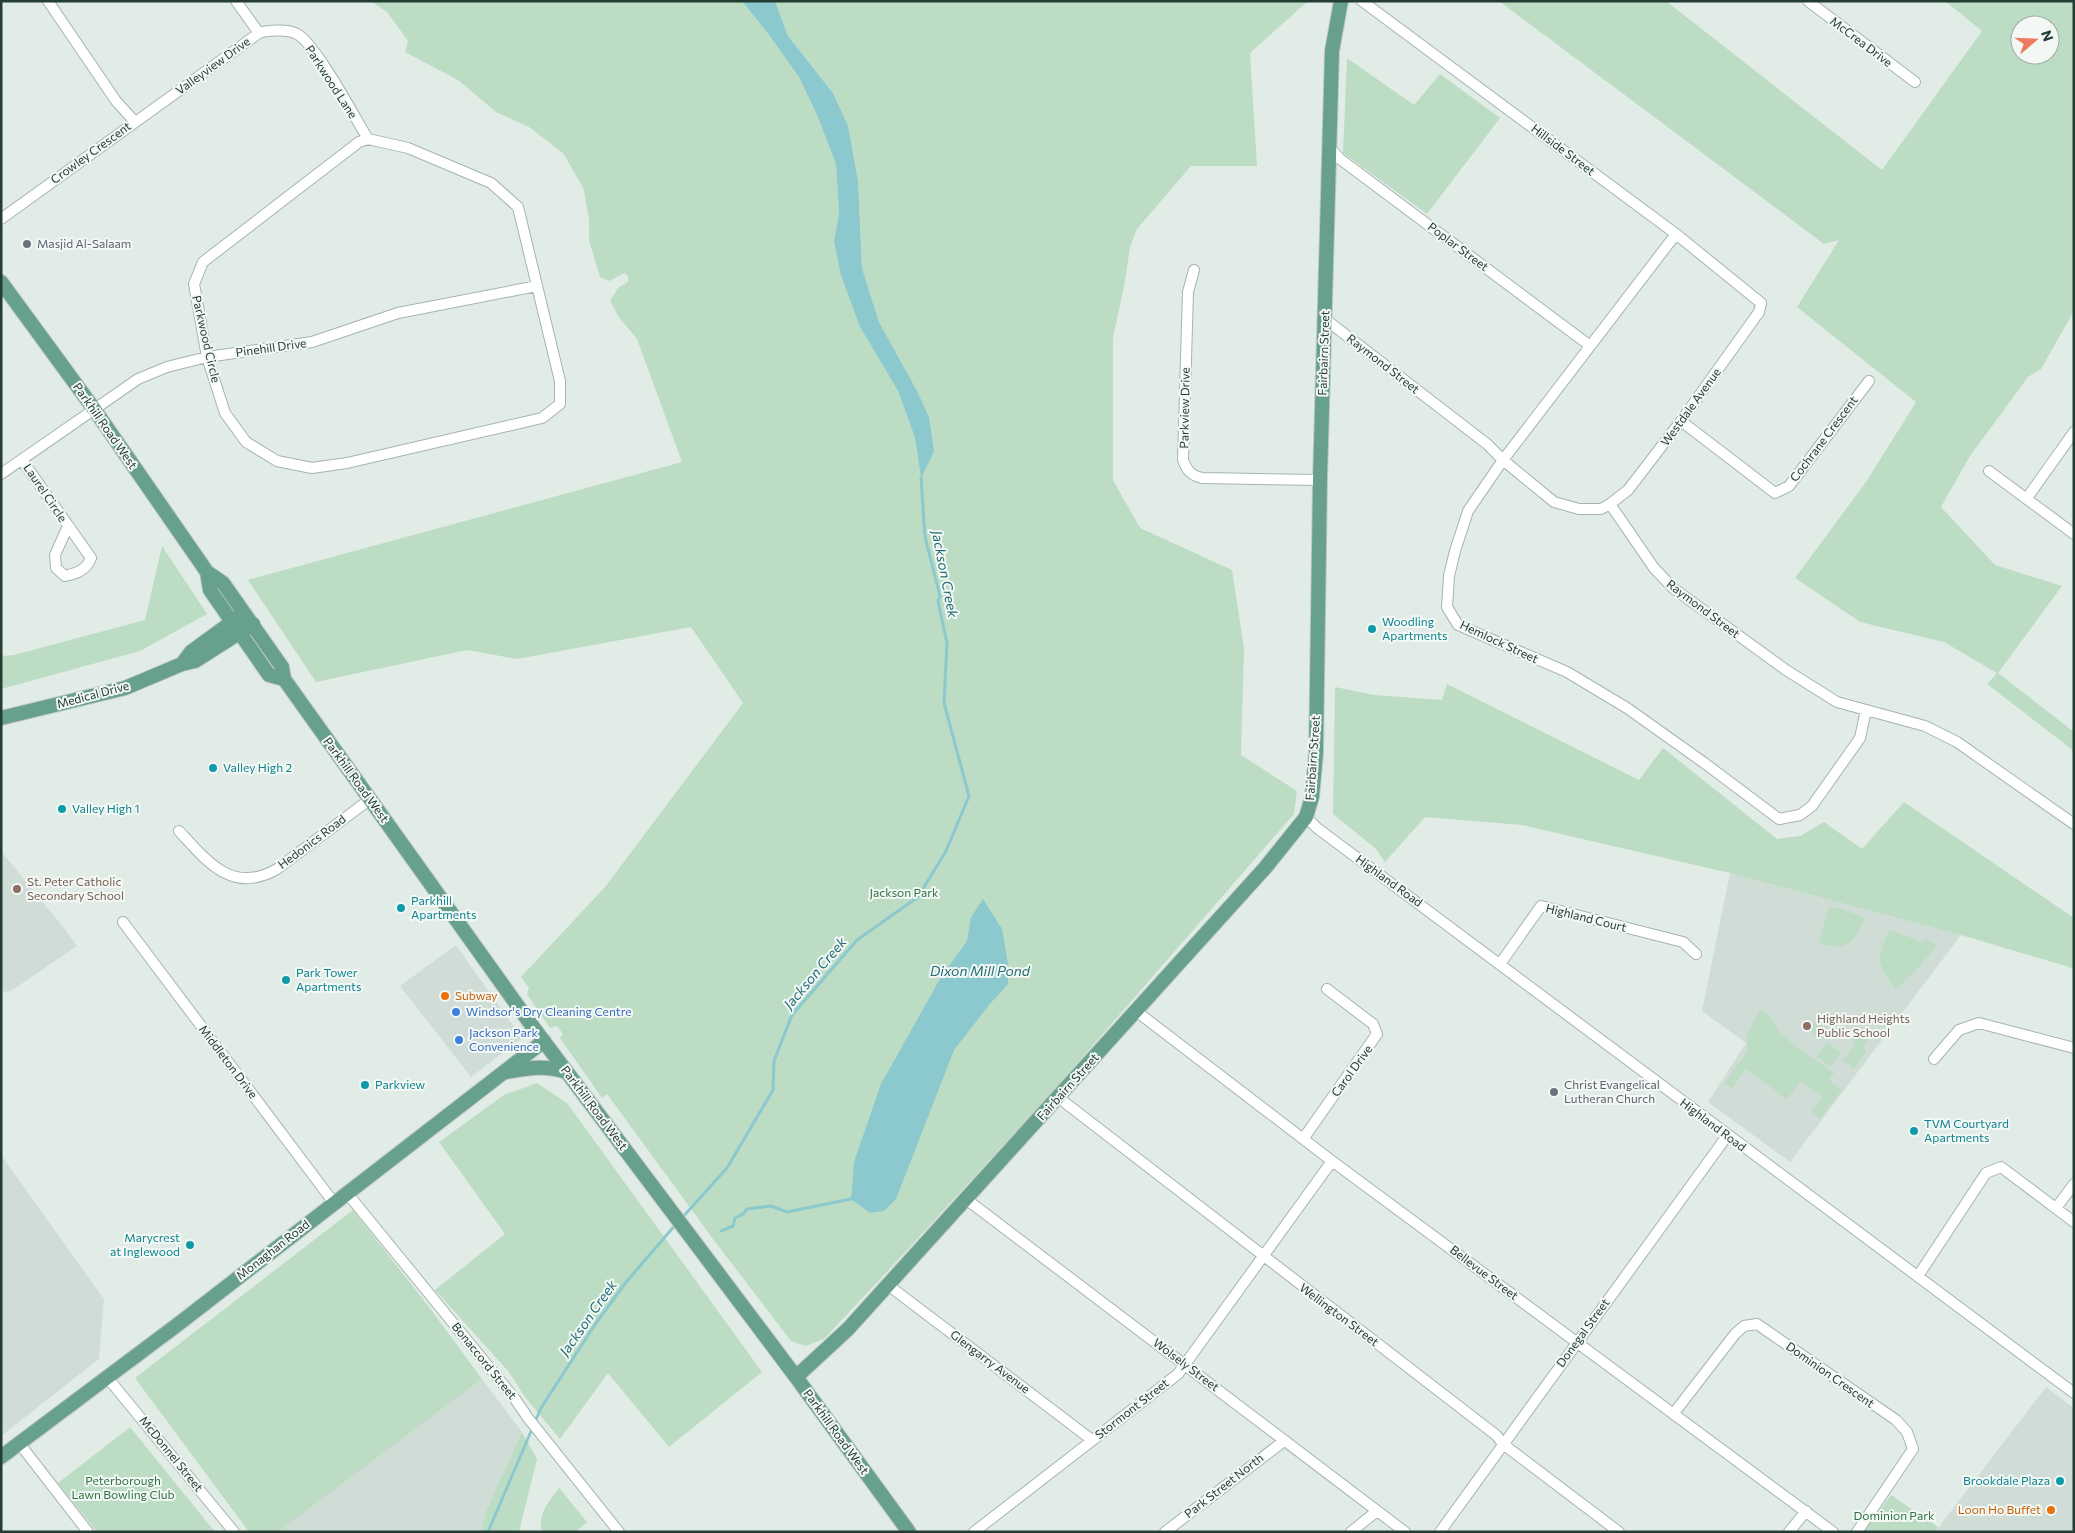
<svg xmlns="http://www.w3.org/2000/svg" width="2075" height="1533" font-family="Commissioner,sans-serif">
<style>
.built{fill:#d0dcd6}
.green{fill:#bcdcc3;fill-rule:evenodd}
.water{fill:#8cc9cf}
.lines{fill:none;stroke-linecap:round;stroke-linejoin:round}
.stream{stroke:#8cc9cf;stroke-width:3}
.minor-casing{stroke:#a5b4ae;stroke-width:12}
.major-casing{stroke:#c1c8c6;stroke-width:16}
.minor{stroke:#fff;stroke-width:10}
.major{stroke:#68a08e;stroke-width:14}
.worship-dot{fill:#6b7280;stroke:#f3f8f5;stroke-width:2}
.culture-dot{fill:#0f9aa8;stroke:#f3f8f5;stroke-width:2}
.education-dot{fill:#8d6e63;stroke:#f3f8f5;stroke-width:2}
.food-dot{fill:#e8710a;stroke:#f3f8f5;stroke-width:2}
.shop-dot{fill:#3f7fe0;stroke:#f3f8f5;stroke-width:2}
.labels{text-anchor:middle;stroke-width:4;stroke-linejoin:round;paint-order:stroke}
.street-label{font-size:12px;fill:#233c34;stroke:#f3f8f5}
.worship-label{font-size:12px;fill:#5b616d;stroke:#f3f8f5;text-anchor:start}
.culture-label{font-size:12px;fill:#0d838f;stroke:#f3f8f5;text-anchor:start}
.education-label{font-size:12px;fill:#785e54;stroke:#f3f8f5;text-anchor:start}
.park-label{font-size:12px;fill:#2e7244;stroke:#f3f8f5}
.food-label{font-size:12px;fill:#c56008;stroke:#f3f8f5;text-anchor:start}
.shop-label{font-size:12px;fill:#366cbe;stroke:#f3f8f5;text-anchor:start}
.water-label{font-size:14px;font-style:italic;fill:#1f6d76;stroke:#f3f8f5}
</style>
<rect width="100%" height="100%" fill="#e2ece7"/>
<!-- built -->
<path class="built" d="M1 851 63 927 77 946 11 991 1 992Z
M1730 873 1961 935 1790 1162 1708 1102 1746 1043 1702 1011Z
M456 945 522 1038 471 1077 400 986Z
M1 1155 104 1299 99 1359 1 1436Z
M482 1379 522 1432 486 1511 481 1532H278Z
M2046 1387 2074 1408V1532H1935Z"/>
<!-- green -->
<path class="green" d="M371 1H742L769 35 799 77 817 115 836 164 839 213 834 241 860 327 898 391 915 438 921 477 916 389 879 322 862 268 858 181 848 127 833 93 788 36 775 1H1308L1250 53 1257 166H1191L1137 229 1130 247 1124 287 1113 337V480L1140 528 1232 570 1244 648 1241 755 1297 791 1294 814 1055 1089 898 1260 824 1339 806 1346 791 1341 713 1239 607 1094 602 1098 560 1038 563 1034 557 1026 550 1028 527 994 529 988 521 977 605 887 743 703 691 627 517 659 467 650 316 682 248 580 682 462 637 339 618 316 610 301 618 288 628 282V276L625 273 609 281 600 277 589 240V220L584 190 564 154 529 127 496 112 458 80 405 52 408 41 387 12Z
M1499 1H1666L1882 170 1982 31 1945 1H2074V311L2041 369 2028 377 1970 456 1941 507 1995 565 2062 586 1998 673 2074 732V751L1987 684 1997 673 1944 642 1860 622 1795 578 1866 482 1916 402 1797 307 1839 240 1824 244ZM2020 25H2050V55H2020Z
M1347 58 1414 105 1440 74 1500 118 1427 214 1343 153Z
M162 546 207 614 140 651 1 689V656L14 655 145 620Z
M1447 684 1639 780 1663 748 1777 839 1800 836 1824 822 1862 849 1904 802 2074 918V970L2069 967 1961 935 1730 873 1522 825 1425 817 1385 862 1376 849 1333 814 1335 687 1374 695 1442 700Z
M1829 907 1837 908 1865 917C1856 942 1845 953 1819 942Z
M1889 930 1923 942 1925 939 1937 945 1915 972 1896 989C1876 962 1876 961 1889 930Z
M1761 1009C1773 1015 1775 1030 1786 1038 1801 1051 1818 1061 1834 1073L1829 1080 1842 1090 1820 1118 1811 1111 1822 1097 1801 1081 1787 1099 1746 1069 1732 1088 1724 1083 1748 1051 1747 1034Z
M1815 1021 1828 1031 1822 1038 1815 1035 1810 1029Z
M1857 1030 1868 1039 1862 1048 1867 1051 1854 1069 1843 1060 1856 1043 1851 1038Z
M1828 1043 1841 1053 1830 1066 1817 1057Z
M537 1083 567 1103 762 1372 669 1447 608 1373 560 1439 525 1397 509 1372 435 1290 505 1234 439 1142 504 1095Z
M353 1210 429 1307 482 1379 278 1532H249L135 1378Z
M130 1427 215 1532H97L58 1483Z
M522 1432 537 1459 519 1532H481L486 1511Z
M559 1488 587 1522 576 1532H542C537 1514 549 1502 559 1488Z
M1891 1495 1938 1527 1935 1532H1863Z"/>
<!-- water -->
<path class="water" d="M742 1H775L788 36 833 93 848 126 858 181 862 268 879 322 916 389 929 417 934 452 921 478 915 438 898 391 860 327 841 275 834 241 839 213 836 164 817 115 799 77 769 35Z
M983 899 1002 929 1008 964V984L989 1005 954 1050 896 1199 884 1211 870 1213 851 1199 854 1162 881 1084 941 977 967 941 971 917Z"/>
<g class="lines">
<!-- stream -->
<path class="stream" d="M681 1219 727 1168 773 1090 774 1061 792 1015 857 940 918 897 946 851 969 796 944 703 947 643 938 601 940 596 925 537 921 478
M721 1231 733 1226 735 1218 743 1214 747 1209 771 1206 787 1212 851 1199
M488 1532 541 1408 596 1323 627 1281 677 1223"/>
<defs>
<path id="minor" d="M48 1 116 101 135 122
M236 1 259 33
M1808 1 1915 82
M368 139 408 148 491 183 518 207 560 381V404L542 418 347 463 312 468 277 461 246 442 225 413 207 357 194 284 203 262 359 142Z
M1329 147 1340 159 1589 345
M1 219 259 33C268 30 289 29 297 34 316 44 355 118 368 139
M1676 234 1503 460 1468 511 1455 551 1449 576 1447 607 1458 625 1567 672 1627 708 1703 762 1779 819 1800 815 1812 806 1860 738 1866 710
M1194 270 1188 292 1183 460C1187 471 1191 475 1202 478L1320 480
M1325 319 1487 444 1503 460 1554 502 1579 509H1601L1610 504 1628 490 1681 421 1759 312 1761 303 1676 234 1362 1
M1681 421 1775 493 1789 486 1869 381
M22 460 91 558C86 570 78 573 65 576L56 568 55 555 68 526
M1989 471 2074 534
M1 474 138 379 167 367 207 357 312 342 398 313 537 286
M2027 498 2074 432
M1610 504 1654 568 1673 588 1786 670 1837 702 1925 726 1957 742 2074 824
M1306 817 1317 828 2074 1393
M179 831C207 861 232 895 277 869L369 800
M123 922 334 1203
M1500 964 1541 906 1683 942 1696 954
M1136 1011 1332 1161 1833 1532
M1934 1059 1959 1030 1979 1023 2074 1048
M1059 1098 1496 1435 1503 1444 1619 1532
M1303 1139 1377 1034 1373 1024 1327 989
M347 1193 515 1399 528 1418 619 1532
M966 1199 1405 1532
M2056 1208 2074 1184
M1918 1276 1986 1173 2001 1167 2074 1222
M888 1285 1092 1440
M107 1377 234 1532
M1674 1413 1735 1334 1744 1326 1757 1324 1896 1420 1907 1432 1913 1449 1857 1532
M19 1443 88 1532
M974 1532 1178 1374 1332 1161
M1165 1532 1284 1441
M1351 1532 1377 1511
M1440 1532 1727 1136
M1789 1532 1806 1511"/>
<path id="major" d="M1 282 94 409 207 572 223 583 282 667 284 679 530 1023 796 1377 909 1532
M207 572 210 590 269 675 284 679
M182 664 191 652 239 617
M1 718 125 688 182 664 195 661 253 624
M506 1072C530 1068 544 1065 567 1072
M796 1377 848 1329 1265 868 1306 817 1312 797 1316 753 1320 480 1332 51 1341 1
M1 1457 181 1322 544 1041"/>
</defs>
<!-- minor casing -->
<use href="#minor" class="minor-casing"/>
<!-- major casing -->
<use href="#major" class="major-casing"/>
<!-- minor -->
<use href="#minor" class="minor"/>
<!-- major -->
<use href="#major" class="major"/>
</g>
<!-- markers -->
<g class="worship-dot">
<circle cx="27" cy="244" r="5"/>
<circle cx="1554" cy="1092" r="5"/>
</g>
<g class="culture-dot">
<circle cx="1372" cy="629" r="5"/>
<circle cx="213" cy="768" r="5"/>
<circle cx="62" cy="809" r="5"/>
<circle cx="401" cy="908" r="5"/>
<circle cx="286" cy="980" r="5"/>
<circle cx="365" cy="1085" r="5"/>
<circle cx="1914" cy="1131" r="5"/>
<circle cx="190" cy="1245" r="5"/>
<circle cx="2060" cy="1481" r="5"/>
</g>
<g class="education-dot">
<circle cx="17" cy="889" r="5"/>
<circle cx="1807" cy="1026" r="5"/>
</g>
<g class="food-dot">
<circle cx="445" cy="996" r="5"/>
<circle cx="2051" cy="1510" r="5"/>
</g>
<g class="shop-dot">
<circle cx="456" cy="1012" r="5"/>
<circle cx="459" cy="1040" r="5"/>
</g>
<g class="labels">
<!-- street labels -->
<g class="street-label">
<text transform="translate(1861 42) rotate(37)" y="4">McCrea Drive</text>
<text transform="translate(213 66) rotate(-36)" y="4">Valleyview Drive</text>
<text transform="translate(331 82) rotate(57)" y="4">Parkwood Lane</text>
<text transform="translate(1563 150) rotate(37)" y="4">Hillside Street</text>
<text transform="translate(91 153) rotate(-36)" y="4">Crowley Crescent</text>
<text transform="translate(1458 247) rotate(37)" y="4">Poplar Street</text>
<text transform="translate(206 339) rotate(77)" y="4">Parkwood Circle</text>
<text transform="translate(271 348) rotate(-8)" y="4">Pinehill Drive</text>
<text transform="translate(1324 353) rotate(-88)" y="4">Fairbairn Street</text>
<text transform="translate(1383 364) rotate(38)" y="4">Raymond Street</text>
<text transform="translate(1691 407) rotate(-54)" y="4">Westdale Avenue</text>
<text transform="translate(1185 408) rotate(-89)" y="4">Parkview Drive</text>
<text transform="translate(105 426) rotate(55)" y="4">Parkhill Road West</text>
<text transform="translate(1824 439) rotate(-53)" y="4">Cochrane Crescent</text>
<text transform="translate(45 493) rotate(56)" y="4">Laurel Circle</text>
<text transform="translate(1703 609) rotate(37)" y="4">Raymond Street</text>
<text transform="translate(1499 642) rotate(25)" y="4">Hemlock Street</text>
<text transform="translate(93 695) rotate(-15)" y="4">Medical Drive</text>
<text transform="translate(1313 758) rotate(-86)" y="4">Fairbairn Street</text>
<text transform="translate(356 780) rotate(54)" y="4">Parkhill Road West</text>
<text transform="translate(312 842) rotate(-37)" y="4">Hedonics Road</text>
<text transform="translate(1389 881) rotate(36)" y="4">Highland Road</text>
<text transform="translate(1586 918) rotate(14)" y="4">Highland Court</text>
<text transform="translate(228 1062) rotate(53)" y="4">Middleton Drive</text>
<text transform="translate(1352 1071) rotate(-54)" y="4">Carol Drive</text>
<text transform="translate(1068 1087) rotate(-48)" y="4">Fairbairn Street</text>
<text transform="translate(594 1108) rotate(53)" y="4">Parkhill Road West</text>
<text transform="translate(1713 1125) rotate(37)" y="4">Highland Road</text>
<text transform="translate(273 1250) rotate(-38)" y="4">Monaghan Road</text>
<text transform="translate(1484 1273) rotate(37)" y="4">Bellevue Street</text>
<text transform="translate(1339 1315) rotate(37)" y="4">Wellington Street</text>
<text transform="translate(1583 1333) rotate(-54)" y="4">Donegal Street</text>
<text transform="translate(484 1361) rotate(51)" y="4">Bonaccord Street</text>
<text transform="translate(990 1362) rotate(37)" y="4">Glengarry Avenue</text>
<text transform="translate(1186 1365) rotate(37)" y="4">Wolsely Street</text>
<text transform="translate(1830 1375) rotate(35)" y="4">Dominion Crescent</text>
<text transform="translate(1132 1409) rotate(-38)" y="4">Stormont Street</text>
<text transform="translate(836 1432) rotate(54)" y="4">Parkhill Road West</text>
<text transform="translate(171 1454) rotate(51)" y="4">McDonnel Street</text>
<text transform="translate(1224 1486) rotate(-38)" y="4">Park Street North</text>
</g>
<!-- worship labels -->
<g class="worship-label">
<text x="37" y="248">Masjid Al-Salaam</text>
<text x="1564" y="1089">Christ Evangelical<tspan x="1564" dy="14">Lutheran Church</tspan></text>
</g>
<!-- culture labels -->
<g class="culture-label">
<text x="1382" y="626">Woodling<tspan x="1382" dy="14">Apartments</tspan></text>
<text x="223" y="772">Valley High 2</text>
<text x="72" y="813">Valley High 1</text>
<text x="411" y="905">Parkhill<tspan x="411" dy="14">Apartments</tspan></text>
<text x="296" y="977">Park Tower<tspan x="296" dy="14">Apartments</tspan></text>
<text x="375" y="1089">Parkview</text>
<text x="1924" y="1128">TVM Courtyard<tspan x="1924" dy="14">Apartments</tspan></text>
<text x="180" y="1242" text-anchor="end">Marycrest<tspan x="180" dy="14">at Inglewood</tspan></text>
<text x="2050" y="1485" text-anchor="end">Brookdale Plaza</text>
</g>
<!-- education labels -->
<g class="education-label">
<text x="27" y="886">St. Peter Catholic<tspan x="27" dy="14">Secondary School</tspan></text>
<text x="1817" y="1023">Highland Heights<tspan x="1817" dy="14">Public School</tspan></text>
</g>
<!-- park labels -->
<g class="park-label">
<text x="904" y="897">Jackson Park</text>
<text x="123" y="1485">Peterborough<tspan x="123" dy="14">Lawn Bowling Club</tspan></text>
<text x="1894" y="1520">Dominion Park</text>
</g>
<!-- food labels -->
<g class="food-label">
<text x="455" y="1000">Subway</text>
<text x="2041" y="1514" text-anchor="end">Loon Ho Buffet</text>
</g>
<!-- shop labels -->
<g class="shop-label">
<text x="466" y="1016">Windsor's Dry Cleaning Centre</text>
<text x="469" y="1037">Jackson Park<tspan x="469" dy="14">Convenience</tspan></text>
</g>
<!-- water labels -->
<g class="water-label">
<text transform="translate(945 574) rotate(79)" y="5">Jackson Creek</text>
<text x="980" y="976">Dixon Mill Pond</text>
<text transform="translate(815 973) rotate(-50)" y="5">Jackson Creek</text>
<text transform="translate(588 1318) rotate(-55)" y="5">Jackson Creek</text>
</g>
</g>
<!-- border -->
<rect width="2075" height="1533" fill="none" stroke="#233c34" stroke-width="5"/>
<!-- north arrow -->
<g transform="translate(2035 40) rotate(71)"><circle r="24" fill="#f3f8f5" stroke="#a0ada8"/>
<path d="M0-4L9 19L0 12L-9 19Z" fill="#ed795f"/>
<text y="-8" font-size="14" font-weight="bold" text-anchor="middle" fill="#233c34">N</text>
</g>
</svg>
